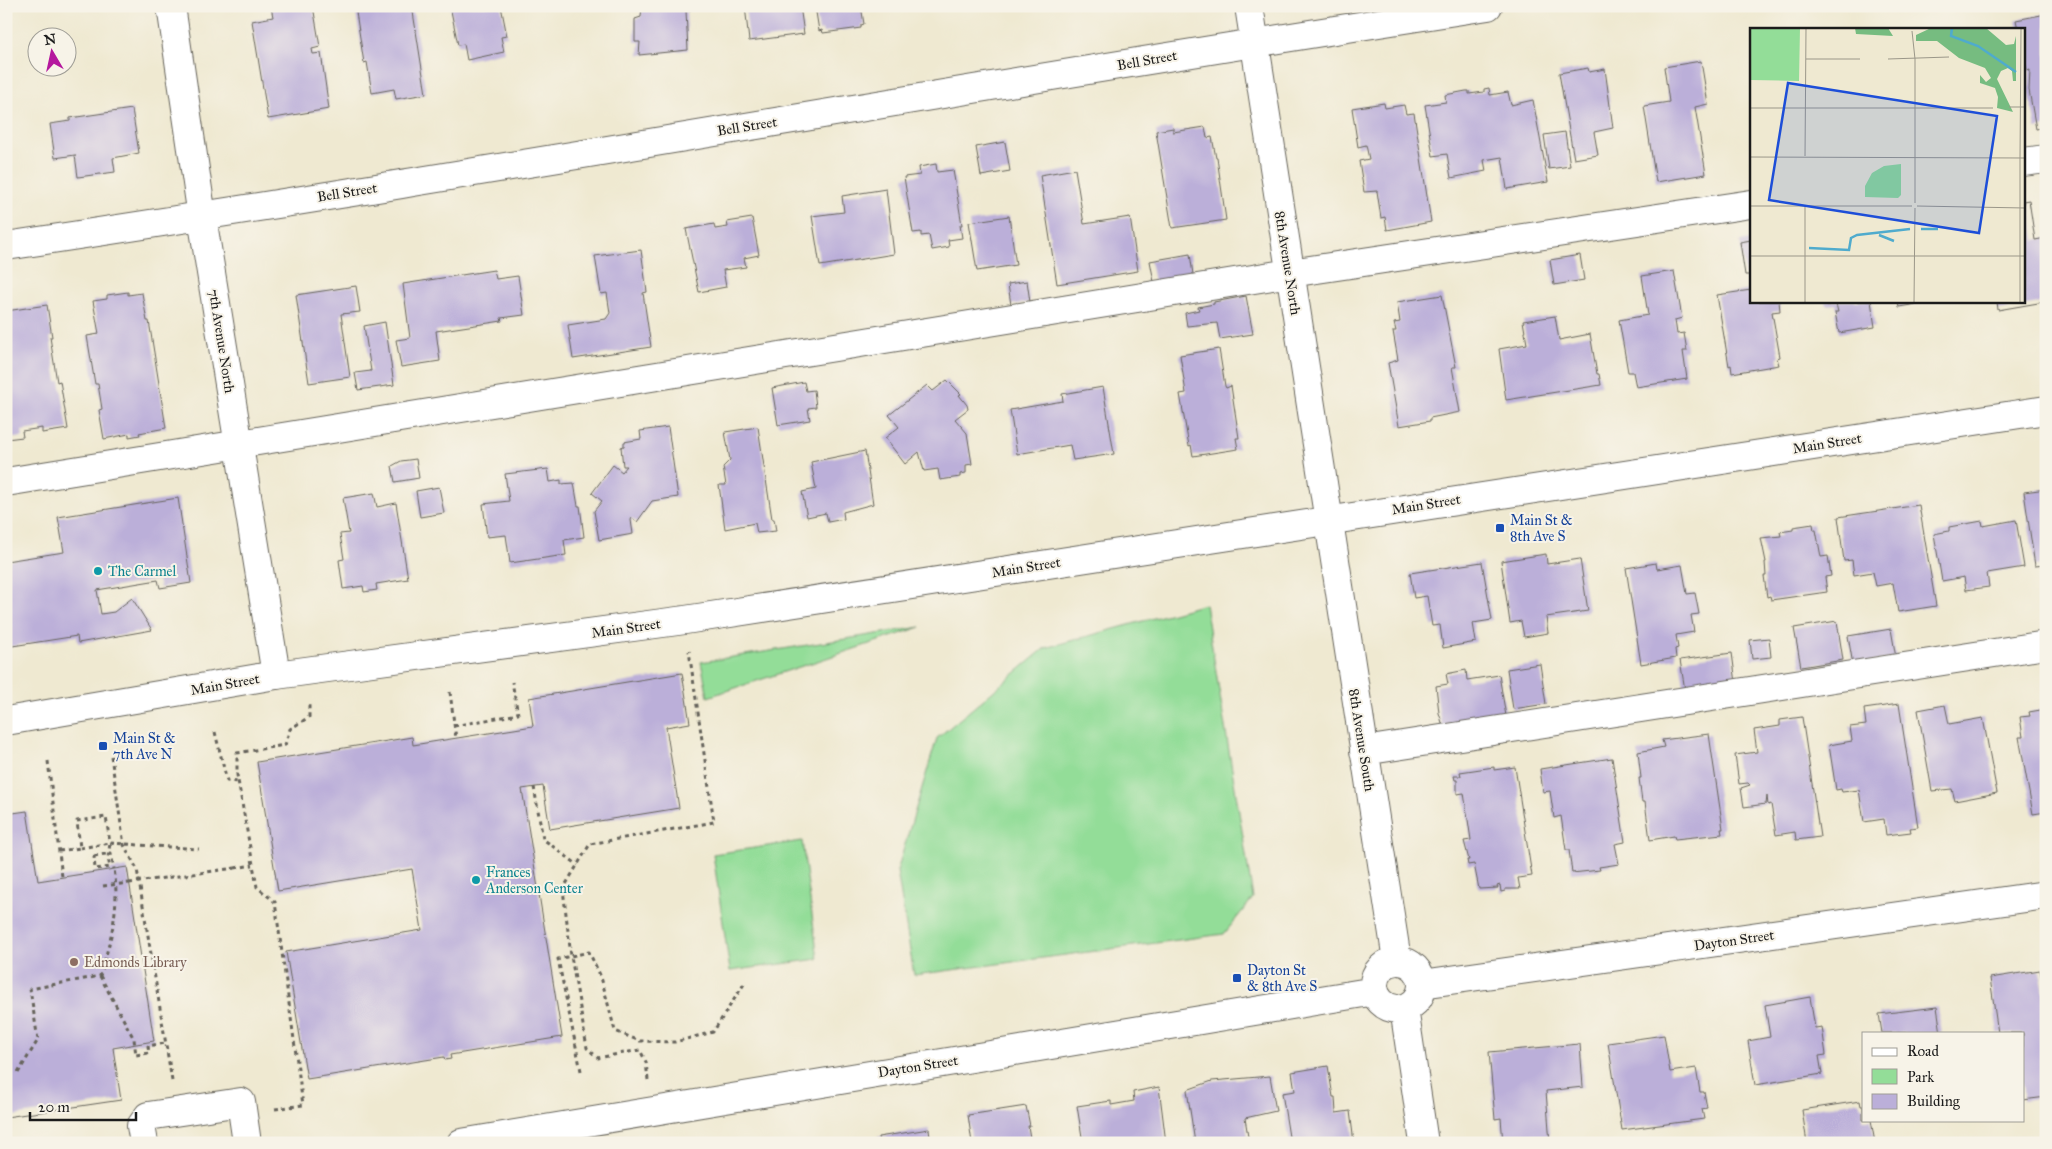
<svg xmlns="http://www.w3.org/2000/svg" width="2052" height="1149" font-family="'IM FELL Great Primer',serif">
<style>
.green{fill:#93dd98;stroke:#587c5a}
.building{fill:#bbafd9}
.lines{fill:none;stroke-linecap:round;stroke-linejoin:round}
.minor-casing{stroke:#66645b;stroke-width:30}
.major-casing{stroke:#66645b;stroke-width:30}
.path{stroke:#66645b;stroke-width:3;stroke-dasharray:4 4;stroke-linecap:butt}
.minor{stroke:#fff;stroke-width:28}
.major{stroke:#fff;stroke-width:28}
.path-bridge{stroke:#66645b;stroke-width:3;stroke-dasharray:4 4;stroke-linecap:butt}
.transit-dot{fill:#1a4fb4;stroke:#f7f3e8;stroke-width:2}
.culture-dot{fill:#0f9aa8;stroke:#f7f3e8;stroke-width:2}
.education-dot{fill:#8d6e63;stroke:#f7f3e8;stroke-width:2}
.labels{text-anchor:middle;stroke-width:4;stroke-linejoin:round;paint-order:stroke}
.street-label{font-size:14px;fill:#1c1c1c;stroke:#f7f3e8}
.transit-label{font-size:14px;fill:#164399;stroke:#f7f3e8;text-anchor:start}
.culture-label{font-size:14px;fill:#0d838f;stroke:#f7f3e8;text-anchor:start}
.education-label{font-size:14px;fill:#785e54;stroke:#f7f3e8;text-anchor:start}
.inset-river{fill:none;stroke:#4fabcd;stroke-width:2.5}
.inset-road{fill:none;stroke:#9b9789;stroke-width:1}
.view{fill:#1d4ed8;fill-opacity:0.15;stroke:#1d4ed8;stroke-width:2.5}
.inset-edge{fill:none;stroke:#1c1c1c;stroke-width:2.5}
</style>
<rect width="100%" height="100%" fill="#f7f3e8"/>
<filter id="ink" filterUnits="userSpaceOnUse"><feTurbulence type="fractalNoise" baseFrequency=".02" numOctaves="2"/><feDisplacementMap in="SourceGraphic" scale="10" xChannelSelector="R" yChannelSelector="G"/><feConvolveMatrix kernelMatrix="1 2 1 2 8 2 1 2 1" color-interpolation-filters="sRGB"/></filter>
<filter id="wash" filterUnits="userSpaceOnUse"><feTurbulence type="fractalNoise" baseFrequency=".0096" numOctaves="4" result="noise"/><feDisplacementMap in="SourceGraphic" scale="20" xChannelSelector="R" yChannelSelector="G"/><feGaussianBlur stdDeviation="1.12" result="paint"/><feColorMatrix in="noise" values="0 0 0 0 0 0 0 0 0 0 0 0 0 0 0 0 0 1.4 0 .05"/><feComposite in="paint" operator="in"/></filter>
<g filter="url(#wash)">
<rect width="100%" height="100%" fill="#efe9d1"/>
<!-- green -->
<path class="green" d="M1205 604 1253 898 1224 934 914 975 897 871 937 738 1045 648Z
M921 627 708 697 701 662Z
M802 841 818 959 730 971 713 854Z"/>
<g id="blocks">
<!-- building -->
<path class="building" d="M277 6H313L320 47 312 49 313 54 321 53 329 109 268 119 252 21 273 17 271 7Z
M355 6H412L426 94 396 99 394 89 372 93 367 62 364 63Z
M450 6H501L507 36 501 37 504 52 467 60 464 44 458 45Z
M642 6H704L686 11 688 50 639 55 640 42H635V19L641 17Z
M745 6H800L804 34 749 41Z
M815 6H861L864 24 861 25V28L823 33 822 30 819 31Z
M2046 14V127L2036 129 2029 90 2030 70 2027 71 2023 53V29H2018L2016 20Z
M1701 61 1708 104 1695 107 1706 174 1656 182 1644 106 1669 102 1664 67Z
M1588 68 1589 72 1605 69 1613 128 1594 132 1598 155 1574 159 1559 73Z
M1489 88 1490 95 1508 92 1511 105 1533 100 1548 182 1507 189 1502 157 1484 160 1486 171 1451 178 1447 154 1433 156 1425 105 1446 102 1445 95 1466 91H1469V94L1484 92V89Z
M1384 103 1385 108 1404 105 1406 114 1414 113 1431 222 1387 230 1385 217 1381 218 1377 191 1364 192 1359 161 1369 159 1366 145 1358 147 1352 108Z
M132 109 139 153 113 158 115 172 78 177 75 155 55 158 50 124 70 121V118Z
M1205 127 1207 138 1212 137 1216 158H1217L1226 220 1172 228 1156 131 1173 128V132Z
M1565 132 1570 166 1549 169 1544 135Z
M1005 142 1010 171 981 176 976 147Z
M936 164 937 172 953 170 962 225H960L962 238 948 240 949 247 932 250 929 235 921 236V232L913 233 904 177 920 175 919 167Z
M1075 169 1084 224 1130 217 1138 271 1057 284 1040 175Z
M886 189 894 254 820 266 812 216 844 212 842 196Z
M2029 200 2035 240 2046 238V288L2043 289 2044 302 1998 310 1997 301H2023V201Z
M1009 216 1016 265 977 271 969 222Z
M752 218 759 255 744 258 746 267 723 270 726 287 699 292 686 229 714 224 715 229 728 227 727 222Z
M1751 240V275H1745L1740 242Z
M641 250 647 292 643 293 651 347 573 359 568 325 606 319 610 313 607 293 601 294 595 256Z
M1190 254 1194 281 1155 287 1150 261Z
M1580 255 1584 280 1554 285 1550 260Z
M494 270 496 279 518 276 524 315 501 318 502 321 436 331 440 361 401 367 396 340 410 338 403 284Z
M1674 271 1682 318 1675 320 1677 334 1684 333 1687 351H1683L1687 379 1636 387 1633 372H1628L1619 320 1648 315 1642 276Z
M1027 281 1030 302 1011 305 1008 284Z
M356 286 360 312 341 314 350 377 309 383 296 295Z
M1751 290V301H1779L1780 311 1772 312 1780 357 1777 358 1779 365 1732 373 1731 365 1729 366 1717 295Z
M128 292V295L142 293 147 321H149L166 428 139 433 140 435 129 437V434L104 439 99 410 102 409 98 384H95L87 336 99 334 93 301 107 299V295Z
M1442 295 1456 367H1452L1460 412 1430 418V421L1399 426 1388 363 1398 360 1393 331H1396L1394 323 1400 322 1397 302Z
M1246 296 1253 334 1220 339 1217 323 1187 326 1185 313 1199 310 1198 307 1214 304V302Z
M1825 301H1871L1875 327 1839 333 1835 312H1838L1836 304 1826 305Z
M1898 301H1929V302L1899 307Z
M47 305 52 337H50L57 382 60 381 68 429 42 433V428L22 431 23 437 6 439V311Z
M1555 316 1559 340 1590 334 1597 374H1599L1601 385 1506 400 1499 349 1527 344 1523 321Z
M385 322 394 385 358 390 355 373 371 371 364 326Z
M1219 349 1225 386 1226 388 1231 386 1239 438H1236L1238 449 1193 456 1191 445 1189 446 1180 394 1186 393 1180 355Z
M947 380 961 394 959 395 967 405 968 409 955 419 967 433 972 464 966 465V473L960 474V477L940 480 938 469 924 471 919 452 905 464 885 438 899 427 889 415 927 385 933 391Z
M804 382 806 391 814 390 816 407 808 408 810 420 778 425 772 388Z
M1103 387 1114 454 1073 460 1070 445 1017 454 1010 410 1063 401 1062 394Z
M668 427 678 497 652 501 637 522 632 518 631 520 633 534 599 540 594 511 602 501 592 493 613 465 622 472 627 466H623L621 447 624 446V442L641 439 640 431Z
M758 427 772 519H774L776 531 757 533 755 523 725 529 719 485H726L723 467 730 460 725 432Z
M865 451 873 504 843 512 844 519 828 522 826 513 807 517 802 492 816 489 811 462Z
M416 459 419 478 395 482 392 466 401 461Z
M548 469 550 482 561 480V484L574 483 578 506H580L584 537 564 540 566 555 510 563 506 535 487 537 483 504 509 501 505 474Z
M439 487 444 513 420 517 416 491Z
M2046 489V565L2035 566 2024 492Z
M374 493 377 507 396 503 408 579 376 584 377 590 364 592 363 586 343 589 339 560 344 559 340 534 349 533 343 498Z
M178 498 191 583 160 588 158 580 97 590 101 614 114 612 132 598 152 630 78 643 77 636 6 647V561L64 552 58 517Z
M1919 505 1936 606 1898 612 1893 583 1876 586 1873 572 1854 575 1852 560 1844 561 1838 517Z
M2016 520 2024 567 1987 573 1989 587 1966 590 1964 577 1942 581 1934 534 1949 531V527L1982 521 1983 526Z
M1813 524 1814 530H1816L1821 557 1828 556 1831 576 1825 577 1827 592 1771 600 1770 596 1767 597 1764 576H1766L1765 562H1766L1761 538 1781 536 1780 532 1793 530V527Z
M1546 554 1547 564 1580 559 1588 611 1546 617 1548 633 1524 637 1521 621 1510 623 1501 561Z
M1482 562 1492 620 1473 623 1476 642 1443 648 1440 625 1432 626 1427 596 1414 598 1410 573Z
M1656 563 1657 569 1682 565 1687 594 1695 593 1699 614 1691 615 1694 632 1676 635 1678 648 1675 649 1676 658 1641 664 1626 568Z
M1837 621 1843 660 1801 667 1794 628Z
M1891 629 1896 658 1853 665 1848 636Z
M1769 638 1771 657 1752 659 1750 640Z
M1732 653 1736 683 1685 690 1680 660Z
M1540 664 1546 704 1513 709 1507 669Z
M1466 670 1467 680 1499 675 1506 716 1443 726 1439 713 1436 686 1448 684 1446 674Z
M682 673 690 723 666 727 679 808 550 829 543 786 522 789 562 1037 450 1055 451 1059 445 1060 444 1057 307 1079 286 952 422 930 412 869 278 891 257 762 412 737 413 745 533 726 529 698Z
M1899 704 1918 827 1910 828 1911 832 1886 835 1884 819 1864 822 1859 790 1842 792 1841 789 1836 790 1829 745 1852 741 1850 727 1866 725 1864 709Z
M1945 705 1949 724 1983 718 1997 793 1955 801 1952 789 1932 791 1918 710Z
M2046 709V812L2033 814 2019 737H2023L2020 717 2030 716 2029 712Z
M1802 717 1820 837 1796 840 1795 832 1776 835 1771 804 1768 805 1767 796 1766 804 1744 807 1741 788 1750 785 1748 783 1739 784 1735 755 1757 752 1754 730 1780 726V720Z
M1709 734 1723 829H1721L1722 834 1675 839 1674 836 1650 840 1645 802H1642L1639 778H1641L1638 752 1664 747 1662 740Z
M1612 758 1625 842 1615 844 1619 864 1599 867 1600 870 1572 873 1569 850H1566L1561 816 1554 818 1550 791 1543 792 1540 769Z
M1494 767V770L1515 767 1532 876 1518 878 1520 889H1505V891L1501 892 1500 885 1497 886 1498 888 1479 889 1474 864 1468 865 1467 860H1469L1464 841 1471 840 1464 793 1457 794V780H1455L1454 776H1461L1460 772Z
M27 811 38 881 127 867 154 1041 113 1048 121 1100 6 1117V814Z
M2040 970 2046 1003V1097L2023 1100V1033H1998L1990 978Z
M1810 997 1815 1028 1822 1027 1826 1055 1819 1056 1822 1074 1755 1085 1748 1041 1770 1037 1765 1005Z
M1937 1007 1941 1033H1882L1879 1014Z
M1664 1035 1670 1072 1696 1068 1700 1092H1704L1707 1108 1702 1109 1704 1119 1622 1130 1608 1043Z
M1580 1044 1583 1087 1546 1091 1550 1143H1503L1501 1118 1495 1119 1489 1052Z
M1328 1066 1333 1097H1335L1336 1113 1350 1111 1354 1143H1290L1282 1093 1295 1091 1292 1072Z
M1270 1076 1276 1111 1245 1118 1249 1143H1195L1187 1090 1212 1081Z
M1159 1087 1166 1143H1083L1077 1106 1111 1101V1105L1134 1101 1133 1092Z
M1860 1101 1861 1106H1863V1120H1871L1875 1143H1807L1802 1110Z
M1026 1106 1030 1126H1028L1030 1138 1020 1139V1143H972L968 1115Z
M929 1129 931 1143H879L878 1137Z"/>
</g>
</g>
<g filter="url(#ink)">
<use href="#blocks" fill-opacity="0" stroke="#66645b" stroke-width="1"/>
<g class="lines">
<defs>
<path id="minor" d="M171 6 202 217 276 675
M1249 6 1397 960
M2023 162 2046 159
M6 246C501 172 993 82 1488 6
M6 482 1290 273 1751 204
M1364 751 2046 645
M1374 985a24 24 0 1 1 48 0a24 24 0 1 1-48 0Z
M1422 984 2046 895
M1404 1008 1424 1143
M144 1143 141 1126 148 1116 241 1102 247 1143
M461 1143 1375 991"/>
<path id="major" d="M6 721 276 675 685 620 2046 410"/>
</defs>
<!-- minor casing -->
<use href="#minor" class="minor-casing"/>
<!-- major casing -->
<use href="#major" class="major-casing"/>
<!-- path -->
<path class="path" d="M450 692 456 739
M454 726 518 714 512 682
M215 732 227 781 238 782
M111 756 124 845 137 869 172 1081
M48 761 62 877
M534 787 543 839 578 865
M80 848 110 843 108 858 110 867 95 869 94 856
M59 851 80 848 77 821 106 817 110 843 199 849
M235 868 253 865
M103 886 129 883
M100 976 134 1039 136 1055 149 1053 148 1046 165 1043
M581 1071 558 959 589 952 601 977 615 1031 640 1041 675 1042 713 1032 744 984
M18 1073 38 1040 30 989 100 976C111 939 120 908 114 869
M648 1080 646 1062 640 1050 598 1058 587 1048 571 956 563 889 590 844 714 822 689 651
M275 1109 303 1105 275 902 257 887 237 775V753L285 745 290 729 309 717V703"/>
<!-- minor -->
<use href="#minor" class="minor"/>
<!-- major -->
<use href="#major" class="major"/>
<!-- path-bridge -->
<path class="path-bridge" d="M94 856 111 853 114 869
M129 883 235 868"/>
</g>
</g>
<!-- markers -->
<g class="transit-dot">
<rect x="1495" y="523" width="10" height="10" rx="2.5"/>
<rect x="98" y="741" width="10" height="10" rx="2.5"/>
<rect x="1232" y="973" width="10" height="10" rx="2.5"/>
</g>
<g class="culture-dot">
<circle cx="98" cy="571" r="5"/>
<circle cx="476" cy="880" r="5"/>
</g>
<circle class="education-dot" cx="74" cy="962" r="5"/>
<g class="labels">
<!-- street labels -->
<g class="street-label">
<text transform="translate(1147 60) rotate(-10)" y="5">Bell Street</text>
<text transform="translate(747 126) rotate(-9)" y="5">Bell Street</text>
<text transform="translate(347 192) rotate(-9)" y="5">Bell Street</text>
<text transform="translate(1288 263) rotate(81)" y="5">8th Avenue North</text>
<text transform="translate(222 341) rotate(81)" y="5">7th Avenue North</text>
<text transform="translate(1827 443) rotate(-9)" y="5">Main Street</text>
<text transform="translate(1426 504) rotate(-9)" y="5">Main Street</text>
<text transform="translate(1026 567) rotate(-9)" y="5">Main Street</text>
<text transform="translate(626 628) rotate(-8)" y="5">Main Street</text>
<text transform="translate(225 684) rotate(-10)" y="5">Main Street</text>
<text transform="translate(1362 740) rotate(81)" y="5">8th Avenue South</text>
<text transform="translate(1734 940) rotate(-8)" y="5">Dayton Street</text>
<text transform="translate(918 1066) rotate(-9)" y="5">Dayton Street</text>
</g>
<!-- transit labels -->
<g class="transit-label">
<text x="1510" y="525">Main St &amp;<tspan x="1510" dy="16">8th Ave S</tspan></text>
<text x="113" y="743">Main St &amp;<tspan x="113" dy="16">7th Ave N</tspan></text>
<text x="1247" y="975">Dayton St<tspan x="1247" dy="16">&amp; 8th Ave S</tspan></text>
</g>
<!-- culture labels -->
<g class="culture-label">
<text x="108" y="576">The Carmel</text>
<text x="486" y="877">Frances<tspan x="486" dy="16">Anderson Center</tspan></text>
</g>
<!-- education labels -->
<g class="education-label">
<text x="84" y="967">Edmonds Library</text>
</g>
</g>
<!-- overview -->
<g transform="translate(1750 28)">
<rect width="275" height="275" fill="#efe9d1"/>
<path d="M0 0H50L49 53 0 52ZM151 136V167L148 170 115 169V158L122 145 134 138Z" fill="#93dd98"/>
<path d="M105 0H138L143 8 106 6ZM181 0H236L256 17 264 16 266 8V53H263L262 43 258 40 251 43 247 51 263 84 247 80 248 69 245 60 230 55V47L236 54 241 50 235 40 209 30 187 13H166V7Z" fill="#76bc80"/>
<path class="inset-river" d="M202 0 201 8 228 18 266 44M171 201H188M129 207 144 213M59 220 99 222 101 210 107 207 160 201"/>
<path class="inset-road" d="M162 3 165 31V175M56 31H110M138 31 199 29M259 79H275M0 80H243M55 128 56 0M0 129 275 130M270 130 271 0M0 178H162M167 178 275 180M55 179V275M0 228H275M164 275 165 180M270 275V130"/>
<path class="view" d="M38 55 247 88 229 205 19 172Z"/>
<rect width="275" height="275" class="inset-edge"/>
</g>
<!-- margin -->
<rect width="2052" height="1149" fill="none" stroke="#f7f3e8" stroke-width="25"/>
<!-- legend -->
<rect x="1862" y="1032" width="162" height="90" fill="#f7f3e8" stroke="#9f9d96"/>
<rect x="1872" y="1048" width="25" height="8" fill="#ffffff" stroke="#9f9d96"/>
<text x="1907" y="1056" font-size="15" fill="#1c1c1c">Road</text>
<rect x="1872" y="1069" width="25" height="15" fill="#93dd98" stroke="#9f9d96"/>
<text x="1907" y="1082" font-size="15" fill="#1c1c1c">Park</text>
<rect x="1872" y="1094" width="25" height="15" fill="#bbafd9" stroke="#9f9d96"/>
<text x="1907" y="1106" font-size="15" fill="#1c1c1c">Building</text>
<!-- north arrow -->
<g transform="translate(52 52) rotate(351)"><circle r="24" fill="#f7f3e8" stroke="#9f9d96"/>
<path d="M0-4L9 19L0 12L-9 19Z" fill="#b5179e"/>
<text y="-8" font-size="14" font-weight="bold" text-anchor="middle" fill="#1c1c1c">N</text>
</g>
<!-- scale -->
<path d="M30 1112v8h106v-8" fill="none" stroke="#1c1c1c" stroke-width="2.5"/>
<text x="38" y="1112" font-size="15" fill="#1c1c1c" stroke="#f7f3e8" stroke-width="4" paint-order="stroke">20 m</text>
</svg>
